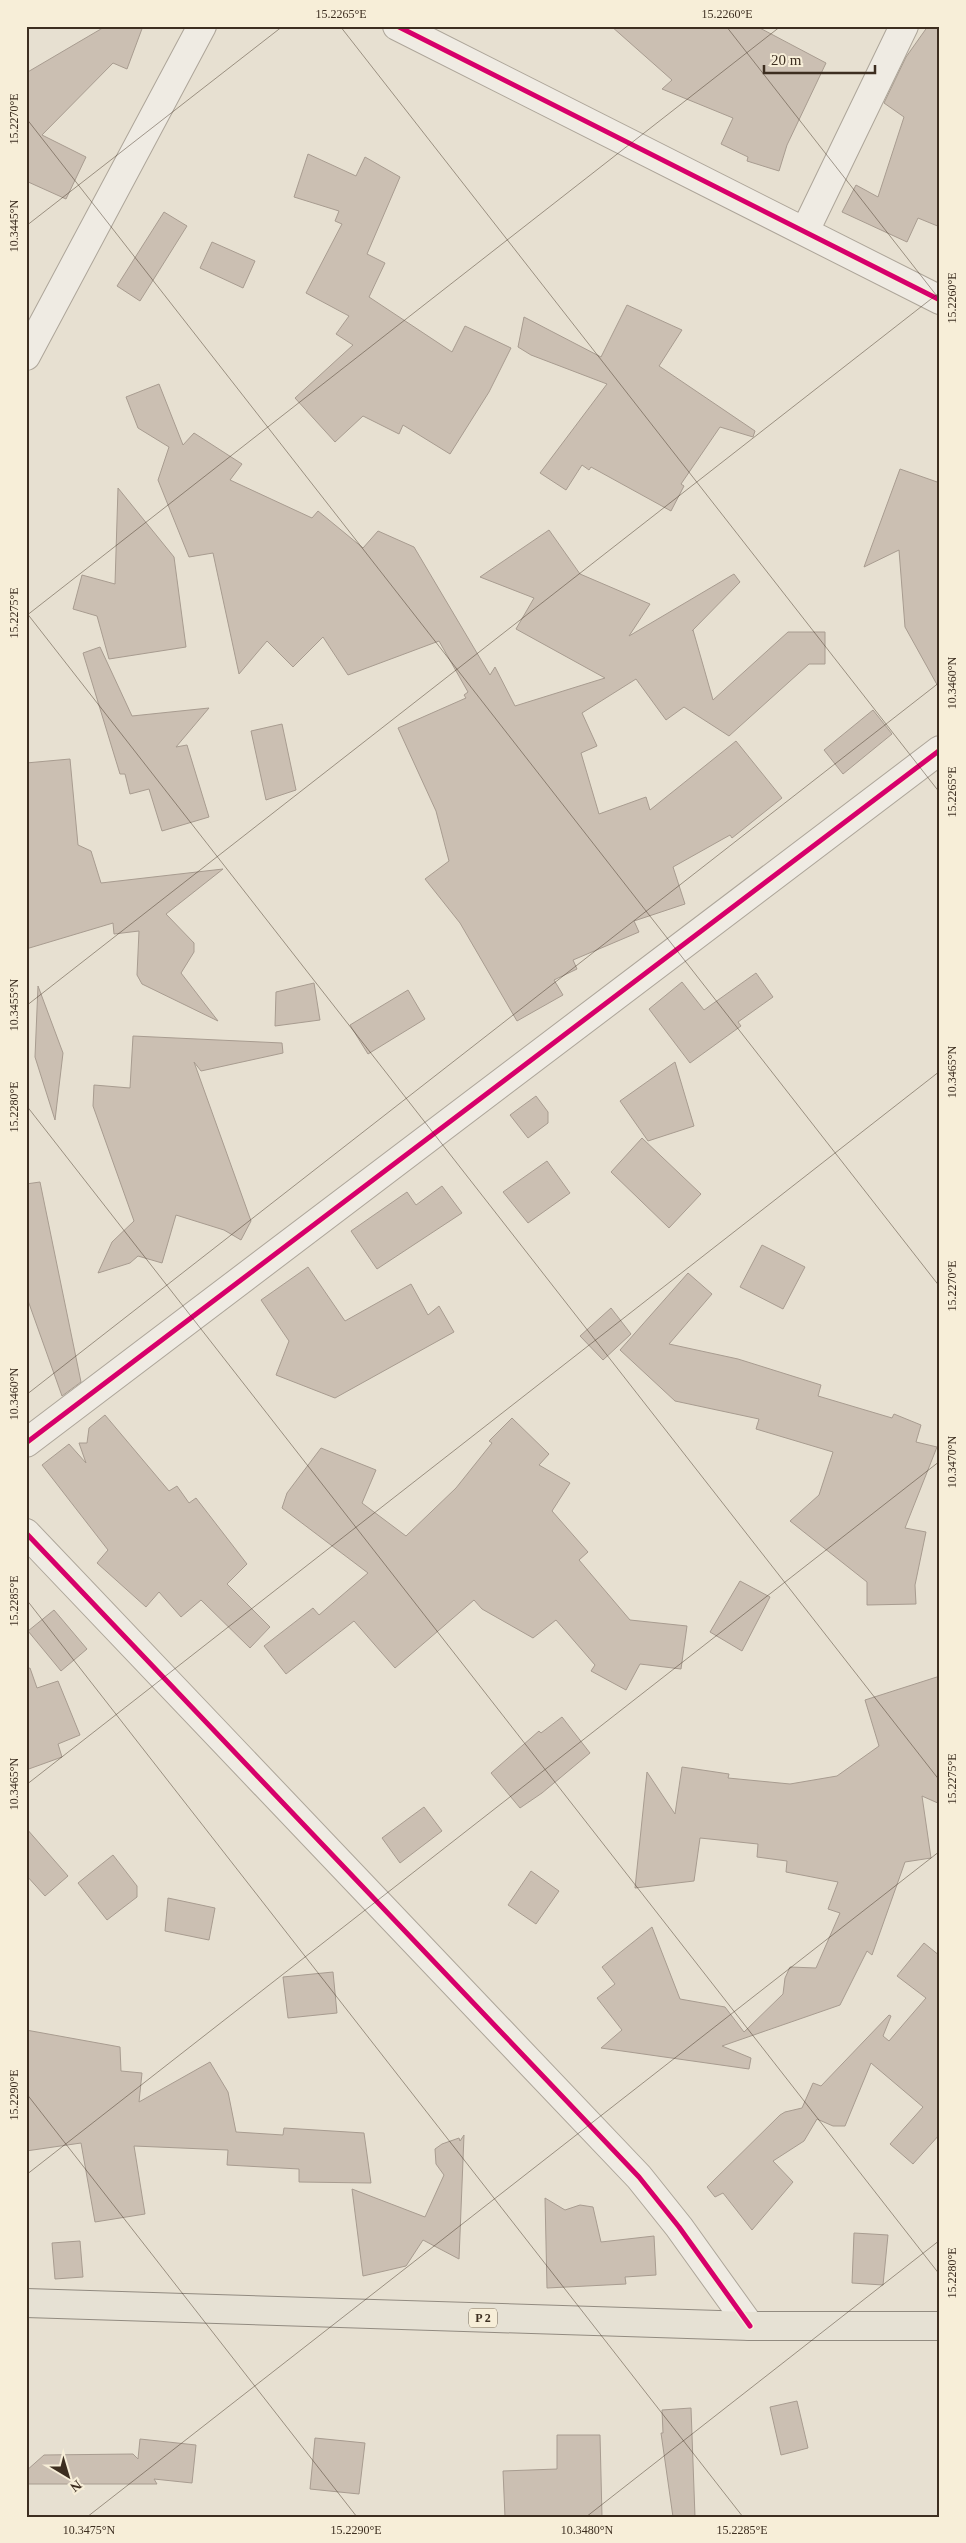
<svg xmlns="http://www.w3.org/2000/svg" width="966" height="2543" font-family="Georgia,serif">
<style>
.building{fill:#cbbfb2;stroke:#a89c90}
.lines{fill:none;stroke-linecap:round;stroke-linejoin:round}
.minor-casing{stroke:#ada599;stroke-width:30}
.major-casing{stroke:#928b80;stroke-width:30}
.minor{stroke:#efebe3;stroke-width:28}
.major{stroke:#e6e1d4;stroke-width:28}
.cycleway-casing{stroke:#f7eed8;stroke-width:8}
.cycleway{stroke:#d6006c;stroke-width:5}
.ticks{fill:none;stroke:#3d2e20;stroke-width:1;stroke-opacity:0.45}
.labels{text-anchor:middle;stroke-width:4;stroke-linejoin:round;paint-order:stroke}
.shield{fill:#f7eed8;stroke:#756857;stroke-width:1}
.shield-label{font-size:12px;font-weight:bold;fill:#3d2e20}
.neatline{fill:none;stroke:#3d2e20;stroke-width:2}
.ticks-label{font-size:12px;text-anchor:middle;fill:#3d2e20}
</style>
<rect width="100%" height="100%" fill="#e7e0d1"/>
<!-- building -->
<path class="building" d="M106 26H143L127 69 113 63 42 135 86 157 66 199 26 181V73Z
M611 26H756L826 63 787 145 779 171 747 161 748 157 721 144 733 118 662 89 672 80Z
M928 26H940V227L918 218 907 242 842 212 856 185 878 197 904 117 884 103 906 57Z
M308 154 356 176 365 157 400 177 367 254 385 263 369 297 452 352 465 326 511 348 489 392 450 454 403 425 399 434 363 416 335 442 295 398 353 345 336 334 349 316 306 293 342 224 335 221 339 211 294 197Z
M164 212 187 226 140 301 117 286Z
M212 242 255 261 243 288 200 268Z
M627 305 682 330 659 366 755 431 753 437 720 427 681 484 684 486 671 511 591 467 589 470 582 465 566 490 540 473 607 384 531 355 518 347 524 317 601 357Z
M159 384 183 445 194 433 242 464 230 480 312 518 318 511 363 548 378 531 414 547 490 675 495 667 515 706 605 678 516 629 534 598 480 577 549 530 580 574 650 604 629 636 734 574 740 582 692 631 693 630 713 700 788 632H825V664H809L729 736 684 707 666 720 636 679 582 713 597 746 581 753 599 814 646 797 650 810 736 741 782 798 732 838 730 835 673 867 685 904 634 921 639 932 573 960 577 969 554 980 563 995 517 1021 460 923 425 879 449 861 436 811 398 728 466 698 464 695 468 692 439 641 348 675 323 637 293 667 267 641 239 674 213 553 189 557 158 480 169 447 138 428 126 397Z
M900 469 940 483V690L905 627 899 550 864 567Z
M118 488 174 557 186 647 109 659 97 616 73 609 82 575 115 584Z
M100 647 132 716 209 708 176 747 187 745 209 817 162 831 149 789 130 794 125 774H120L83 653Z
M873 710 892 734 843 774 824 750Z
M282 724 296 790 266 800 251 731Z
M70 759 78 845 91 851 101 883 223 869 166 914 194 943V952L181 973 218 1021 142 984 137 975 139 931 114 934 113 923 26 949V763Z
M756 973 773 997 738 1022 741 1026 690 1063 649 1009 682 982 704 1010Z
M314 983 320 1020 275 1026 276 992Z
M38 986 63 1053 55 1120 35 1057Z
M408 990 425 1019 368 1054 350 1025Z
M133 1036 282 1043 283 1053 201 1071 194 1062 251 1221 241 1240 224 1230 176 1215 162 1263 138 1256 130 1263 98 1273 112 1242 134 1221 93 1106 94 1085 130 1088Z
M675 1062 694 1126 648 1141 620 1101Z
M536 1096 548 1112V1123L528 1138 510 1115Z
M642 1138 701 1194 669 1228 611 1172Z
M547 1161 570 1193 528 1223 503 1192Z
M40 1182 81 1382 62 1396 26 1295V1184Z
M442 1186 462 1213 377 1269 351 1231 407 1192 416 1205Z
M762 1245 805 1267 783 1309 740 1287Z
M308 1267 345 1321 411 1284 428 1315 439 1306 454 1332 335 1398 276 1375 289 1341 261 1300Z
M688 1273 712 1294 669 1344 738 1359 821 1385 818 1396 892 1418 894 1414 921 1425 916 1442 937 1447 905 1528 926 1532 915 1585 916 1604 867 1605V1582L790 1521 819 1495 833 1452 756 1429 759 1419 675 1401 620 1350Z
M611 1308 631 1334 603 1360 580 1336Z
M105 1415 169 1491 177 1486 189 1503 196 1498 247 1564 227 1584 270 1627 250 1648 201 1600 181 1617 159 1592 146 1607 97 1563 108 1550 42 1465 69 1444 86 1463 79 1443H87L89 1428Z
M512 1418 549 1454 539 1465 570 1483 552 1511 588 1552 579 1560 630 1620 687 1626 681 1669 640 1664 626 1690 591 1671 595 1665 556 1620 533 1638 482 1609 474 1600 395 1668 354 1621 286 1674 264 1646 313 1608 319 1615 368 1573 282 1508 287 1493 321 1448 376 1470 362 1503 406 1536 456 1488 492 1443 489 1441Z
M740 1581 770 1597 742 1651 710 1632Z
M54 1610 87 1649 61 1671 28 1631Z
M30 1668 37 1688 58 1681 80 1735 58 1744 62 1757 26 1770V1669Z
M940 1676V1804L922 1796 931 1858 905 1862 872 1955 867 1951 840 2005 722 2046 751 2058 749 2069 601 2048 622 2030 597 1998 615 1984 602 1967 652 1927 680 1999 725 2007 744 2032 783 1994 785 1978 790 1967 816 1968 840 1913 828 1909 838 1882 786 1872 787 1861 757 1857 758 1844 700 1838 694 1881 635 1888 647 1772 675 1814 682 1767 729 1774 728 1778 790 1784 837 1776 879 1746 865 1700Z
M562 1717 590 1753 542 1793 520 1808 491 1773 539 1731 541 1733Z
M424 1807 442 1831 400 1863 382 1838Z
M26 1828 68 1876 45 1896 26 1875Z
M113 1855 137 1886V1897L107 1920 78 1883Z
M531 1871 559 1891 536 1924 508 1905Z
M168 1898 215 1908 209 1940 165 1931Z
M924 1943 940 1956V2134L913 2164 890 2144 923 2107 871 2063 845 2126H833L817 2119 804 2141 773 2161 793 2182 752 2230 723 2193 715 2197 707 2187 780 2115 785 2112 802 2108 813 2083 821 2086 889 2015 891 2016 883 2036 889 2041 926 1998 897 1976Z
M333 1972 337 2013 288 2018 283 1977Z
M26 2030 120 2047 121 2071 142 2073 139 2102 210 2062 228 2092 236 2132 283 2135 284 2128 364 2133 371 2183 299 2182V2169L227 2165 228 2150 134 2146 145 2214 95 2222 81 2143 26 2151Z
M464 2135 459 2259 423 2240 406 2266 363 2276 352 2189 425 2217 444 2175 436 2164 435 2149 442 2144 459 2138 460 2141Z
M545 2198 565 2210 580 2205 593 2207 601 2242 654 2236 656 2275 625 2277 626 2284 547 2288Z
M854 2233 888 2235 883 2285 852 2283Z
M80 2241 83 2277 55 2279 52 2243Z
M797 2401 808 2448 781 2455 770 2407Z
M691 2408 695 2517H673L661 2433H663L662 2410Z
M557 2435H600L602 2517H505L503 2471 557 2469Z
M315 2438 365 2443 359 2494 310 2489Z
M140 2439 196 2445 192 2483 154 2479 157 2484H26V2471L44 2455 133 2454 138 2459Z"/>
<g class="lines">
<defs>
<path id="minor" d="M397 26 940 300
M805 231 904 26
M26 356 202 26
M26 1443 940 750
M26 1533 639 2177 679 2227 750 2326"/>
<path id="major" d="M26 2303 750 2326H940"/>
</defs>
<!-- minor casing -->
<use href="#minor" class="minor-casing"/>
<!-- major casing -->
<use href="#major" class="major-casing"/>
<!-- minor -->
<use href="#minor" class="minor"/>
<!-- major -->
<use href="#major" class="major"/>
<defs>
<path id="cycleway" d="M397 26 940 300
M26 1443 940 750
M26 1533 639 2177 679 2227 750 2326"/>
</defs>
<!-- cycleway casing -->
<use href="#cycleway" class="cycleway-casing"/>
<!-- cycleway -->
<use href="#cycleway" class="cycleway"/>
</g>
<!-- ticks -->
<path class="ticks" d="M340 26 940 793M726 26 940 300M26 118 940 1287M26 226 283 26M26 612 940 1781M26 616 781 26M26 1006 940 292M26 1105 940 2275M26 1395 940 682M26 1599 743 2517M26 1785 940 1071M26 2093 357 2517M26 2175 940 1461M87 2517 940 1851M586 2517 940 2240"/>
<g class="labels">
<!-- shield labels -->
<rect class="shield" x="469" y="2308.5" width="28" height="19" rx="4"/>
<g class="shield-label">
<text x="483" y="2322">P 2</text>
</g>
</g>
<!-- border -->
<rect width="966" height="2543" fill="none" stroke="#f7eed8" stroke-width="55"/>
<!-- north arrow -->
<g transform="translate(68 2476) rotate(142)" stroke="#f7eed8" stroke-width="4" paint-order="stroke">
<path d="M0-4L9 19L0 12L-9 19Z" fill="#3d2e20"/>
<text y="-8" font-size="14" font-weight="bold" text-anchor="middle" fill="#3d2e20">N</text>
</g>
<!-- scale -->
<path d="M764 65v8h111v-8" fill="none" stroke="#3d2e20" stroke-width="2.5"/>
<text x="771" y="65" font-size="15" fill="#3d2e20" stroke="#f7eed8" stroke-width="4" paint-order="stroke">20 m</text>
<rect x="28" y="28" width="910" height="2488" class="neatline"/>
<g class="ticks-label">
<text x="341" y="18">15.2265°E</text>
<text x="727" y="18">15.2260°E</text>
<text transform="translate(14 119) rotate(-90)" y="4">15.2270°E</text>
<text transform="translate(14 226) rotate(-90)" y="4">10.3445°N</text>
<text transform="translate(952 298) rotate(-90)" y="4">15.2260°E</text>
<text transform="translate(14 613) rotate(-90)" y="4">15.2275°E</text>
<text transform="translate(952 683) rotate(-90)" y="4">10.3460°N</text>
<text transform="translate(952 792) rotate(-90)" y="4">15.2265°E</text>
<text transform="translate(14 1005) rotate(-90)" y="4">10.3455°N</text>
<text transform="translate(952 1072) rotate(-90)" y="4">10.3465°N</text>
<text transform="translate(14 1107) rotate(-90)" y="4">15.2280°E</text>
<text transform="translate(952 1286) rotate(-90)" y="4">15.2270°E</text>
<text transform="translate(14 1394) rotate(-90)" y="4">10.3460°N</text>
<text transform="translate(952 1462) rotate(-90)" y="4">10.3470°N</text>
<text transform="translate(14 1601) rotate(-90)" y="4">15.2285°E</text>
<text transform="translate(952 1779) rotate(-90)" y="4">15.2275°E</text>
<text transform="translate(14 1784) rotate(-90)" y="4">10.3465°N</text>
<text transform="translate(14 2095) rotate(-90)" y="4">15.2290°E</text>
<text transform="translate(952 2273) rotate(-90)" y="4">15.2280°E</text>
<text x="89" y="2534">10.3475°N</text>
<text x="356" y="2534">15.2290°E</text>
<text x="587" y="2534">10.3480°N</text>
<text x="742" y="2534">15.2285°E</text>
</g>
</svg>
